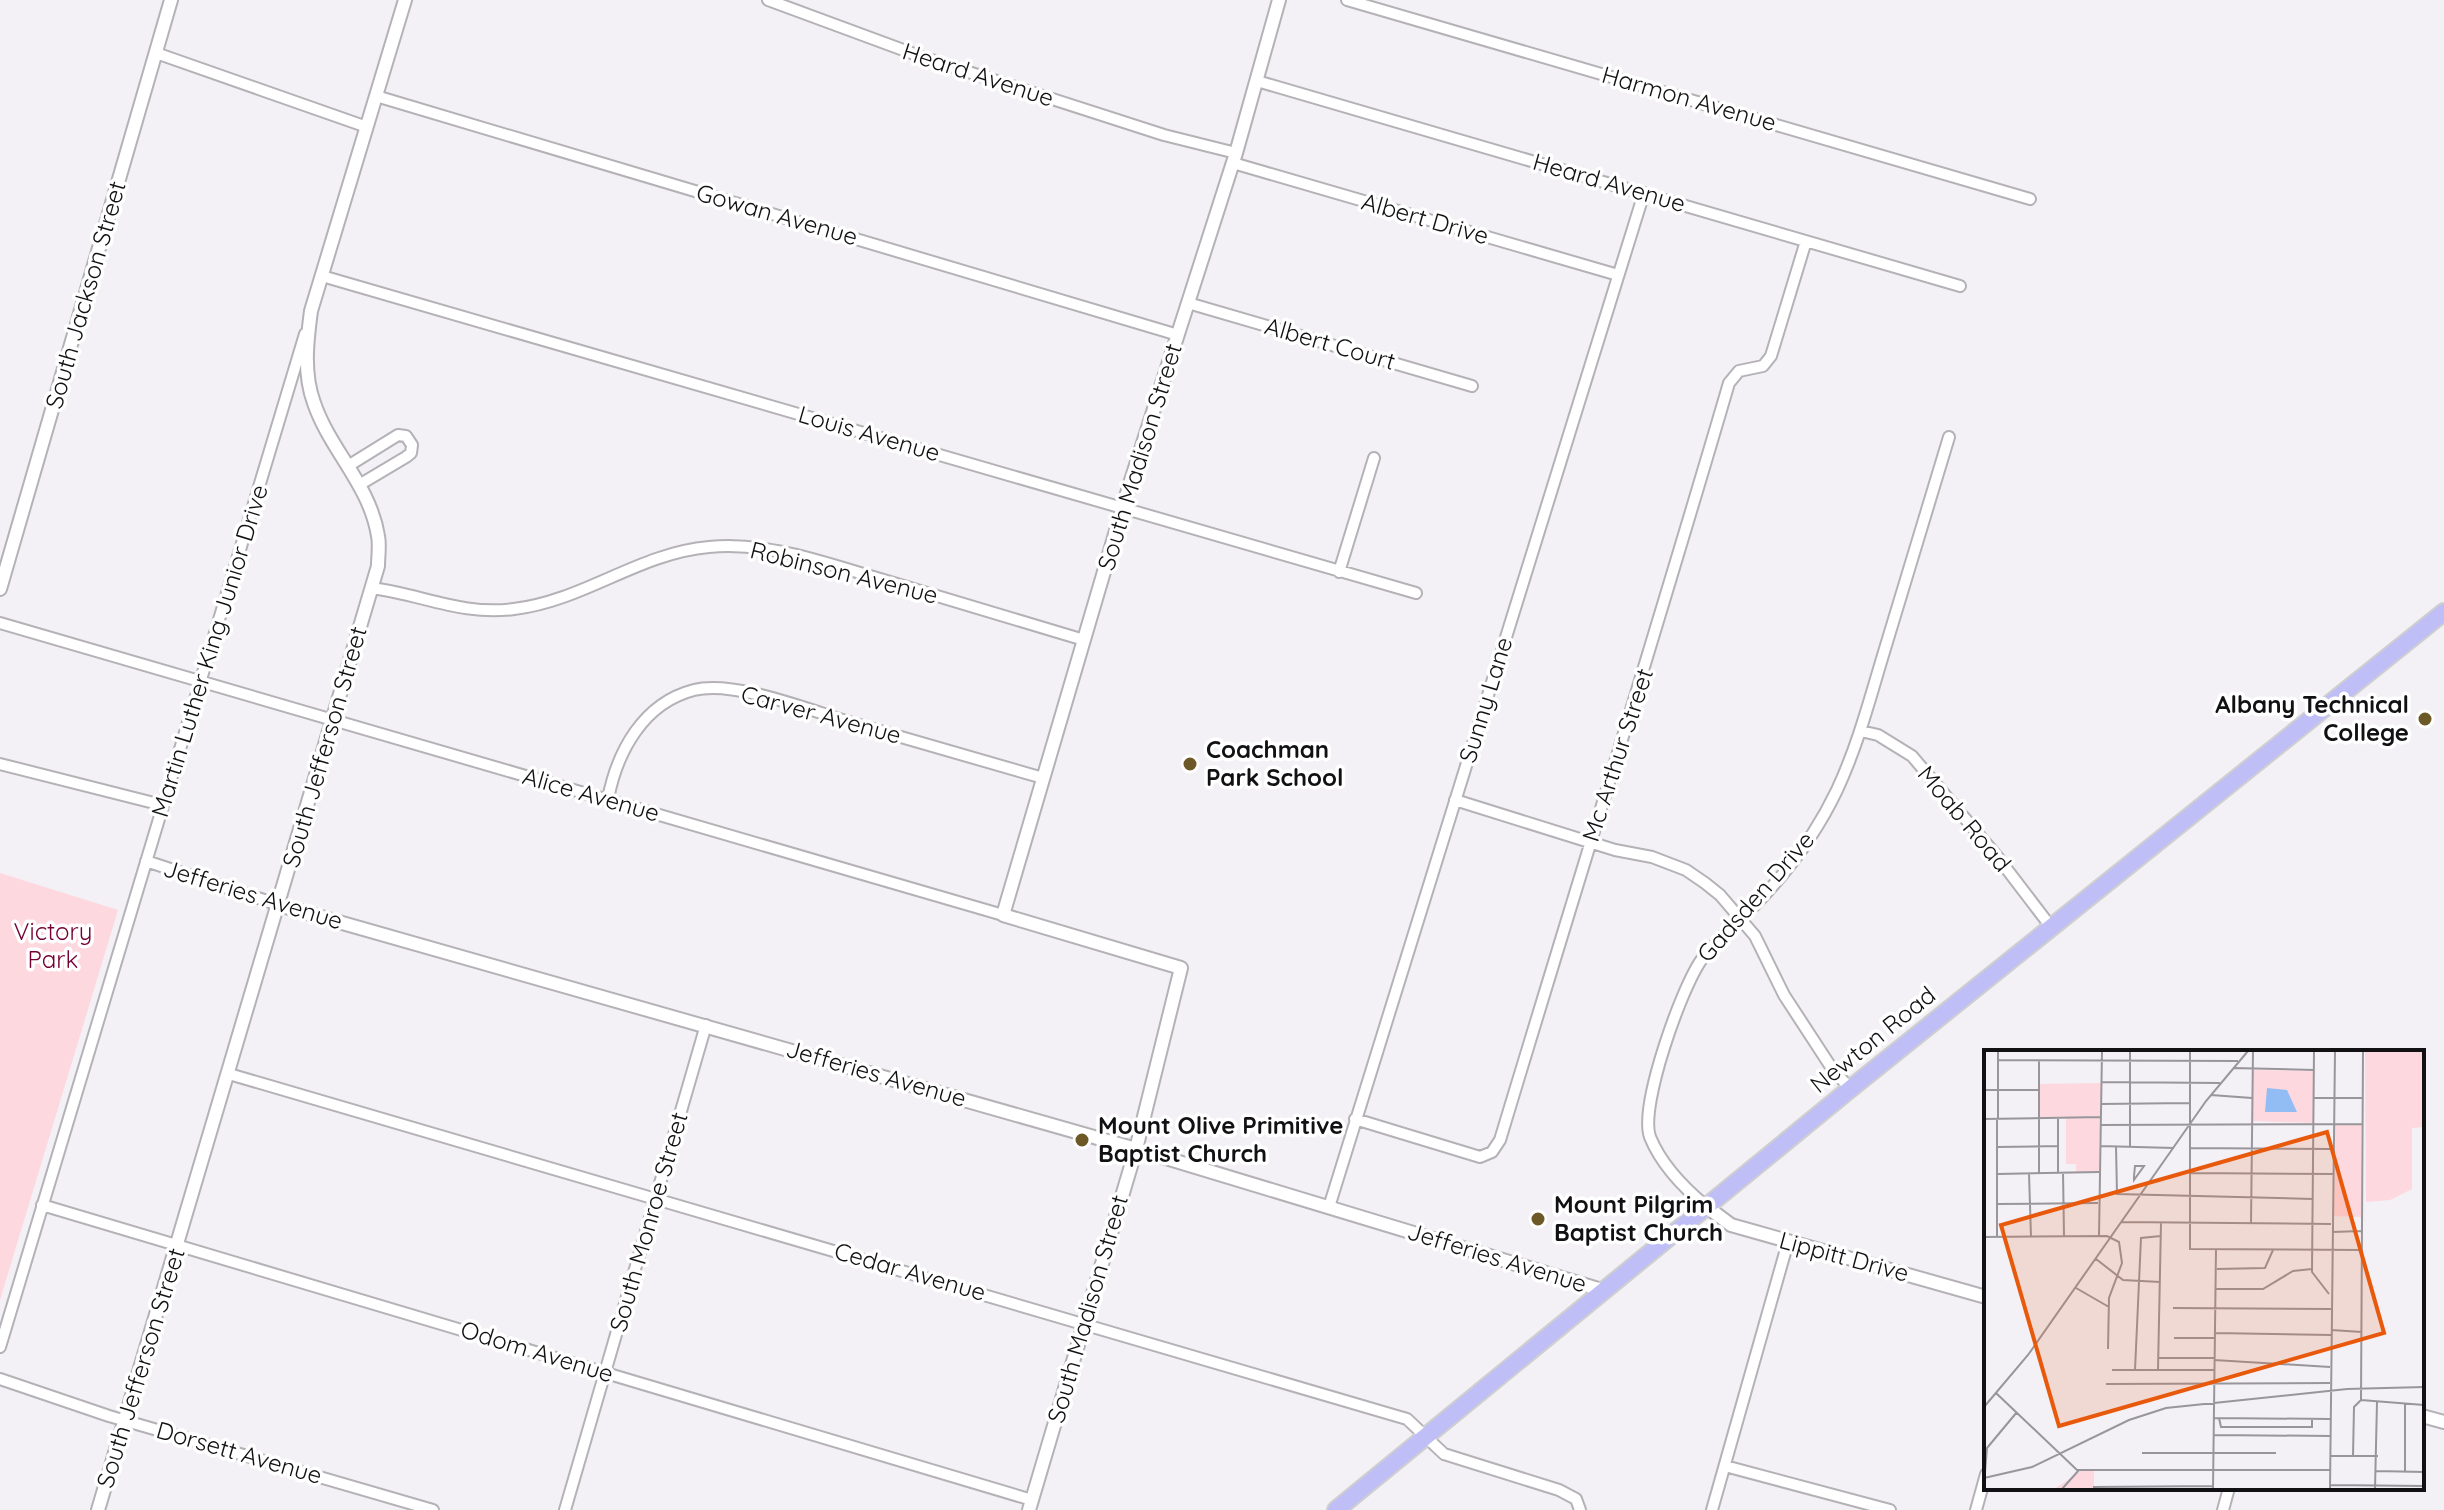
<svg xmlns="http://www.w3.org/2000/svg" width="2444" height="1510" font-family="Quicksand,sans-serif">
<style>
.green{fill:#fed8df}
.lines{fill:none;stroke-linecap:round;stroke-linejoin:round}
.minor-casing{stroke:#b5b2b7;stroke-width:14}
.tertiary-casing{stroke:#b5b2b7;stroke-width:16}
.primary-casing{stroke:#cfcfd0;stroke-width:20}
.minor{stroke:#fff;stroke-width:10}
.tertiary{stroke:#fff;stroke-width:12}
.primary{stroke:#bfbef6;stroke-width:16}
.poi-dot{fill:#6d5827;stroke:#fefffe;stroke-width:3}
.labels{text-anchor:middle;stroke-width:7;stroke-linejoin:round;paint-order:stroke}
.street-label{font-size:24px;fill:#111012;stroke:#fefffe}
.poi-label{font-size:24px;font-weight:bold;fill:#111012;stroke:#fefffe;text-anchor:start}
.park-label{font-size:24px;fill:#730032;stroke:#fefffe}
.inset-road{fill:none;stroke:#99969b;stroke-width:2}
.view{fill:#e8590c;fill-opacity:0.15;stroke:#e8590c;stroke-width:4}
.inset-edge{fill:none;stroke:#111012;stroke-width:4}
</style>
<rect width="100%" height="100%" fill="#f3f0f6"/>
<!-- green -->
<path class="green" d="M0 873 118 910 0 1300Z"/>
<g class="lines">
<defs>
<path id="minor" d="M768 0 925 58 1164 135 1236 153
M1347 0 2030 199
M156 53 367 127
M1257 81 1960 286
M376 96 1178 335
M1233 163 1618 275
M322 276 1416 593
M1188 303 1472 386
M348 466 398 435 406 436 412 445 411 453 406 457 359 485
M1339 572 1374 458
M371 588C421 594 462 616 514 609 583 601 639 553 709 547 770 541 830 565 887 581 952 601 1018 620 1084 640
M0 623 1003 915
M1861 731 1878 735 1912 756 1996 855 2051 927
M0 764 162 805
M608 799C617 752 643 703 694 690 734 680 809 710 849 722 913 740 978 759 1043 778
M1455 800 1615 850 1652 857 1686 870 1705 883 1720 895 1755 936 1784 995 1829 1064 1850 1089
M146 861 279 905
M229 1074 1407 1419 1444 1454 1559 1490 1576 1499 1580 1510
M1355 1119 1480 1157 1492 1152 1500 1140C1576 888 1655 636 1729 383L1739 371 1763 366 1771 356 1806 241
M42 1205 1032 1500
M1329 1207 1644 193
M1707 1207C1685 1189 1661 1164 1650 1137 1639 1106 1682 986 1702 959 1718 938 1738 922 1757 903 1789 870 1817 832 1837 790 1858 745 1870 698 1884 652 1906 580 1927 509 1949 437
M0 1347 305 334
M0 1379 109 1416 433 1510
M1725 1466 1890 1510
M565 1510 706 1025
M1712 1510 1788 1242
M1976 1510 1986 1474
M2223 1510 2229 1488"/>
<path id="tertiary" d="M0 589 171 0
M279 905 1136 1149 1605 1291
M1707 1207 1731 1225 1986 1297
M2422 1416 2444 1422
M98 1510 378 566C378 556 380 545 378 536 370 485 330 450 314 403 303 373 307 341 311 311L405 0
M1029 1510 1136 1149 1181 968 1003 915 1128 490 1236 153 1279 0"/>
<path id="primary" d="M1336 1510 1850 1089 2444 612"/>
</defs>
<!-- minor casing -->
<use href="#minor" class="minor-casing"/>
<!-- tertiary casing -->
<use href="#tertiary" class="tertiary-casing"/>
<!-- primary casing -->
<use href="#primary" class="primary-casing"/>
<!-- minor -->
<use href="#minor" class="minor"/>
<!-- tertiary -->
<use href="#tertiary" class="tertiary"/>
<!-- primary -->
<use href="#primary" class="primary"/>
</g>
<!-- markers -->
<g class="poi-dot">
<circle cx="2425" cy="719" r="8"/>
<circle cx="1190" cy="764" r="8"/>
<circle cx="1082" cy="1140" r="8"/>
<circle cx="1538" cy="1219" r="8"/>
</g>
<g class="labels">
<!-- street labels -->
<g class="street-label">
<text transform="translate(978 75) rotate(18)" y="8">Heard Avenue</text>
<text transform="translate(1689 99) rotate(16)" y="8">Harmon Avenue</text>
<text transform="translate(1609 183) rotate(16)" y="8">Heard Avenue</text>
<text transform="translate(777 215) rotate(16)" y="8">Gowan Avenue</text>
<text transform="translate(1425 219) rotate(16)" y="8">Albert Drive</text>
<text transform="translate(86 295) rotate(-74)" y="8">South Jackson Street</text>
<text transform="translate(1330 344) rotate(16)" y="8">Albert Court</text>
<text transform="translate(869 434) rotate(16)" y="8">Louis Avenue</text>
<text transform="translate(1140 457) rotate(-73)" y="8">South Madison Street</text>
<text transform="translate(844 573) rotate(14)" y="8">Robinson Avenue</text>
<text transform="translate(210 651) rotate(-73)" y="8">Martin Luther King Junior Drive</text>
<text transform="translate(1486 700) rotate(-73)" y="8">Sunny Lane</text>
<text transform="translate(821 715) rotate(15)" y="8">Carver Avenue</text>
<text transform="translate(325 747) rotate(-74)" y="8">South Jefferson Street</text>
<text transform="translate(1618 755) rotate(-72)" y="8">Mc Arthur Street</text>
<text transform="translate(591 795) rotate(16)" y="8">Alice Avenue</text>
<text transform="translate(1964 819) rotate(50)" y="8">Moab Road</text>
<text transform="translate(253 895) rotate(17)" y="8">Jefferies Avenue</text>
<text transform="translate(1756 897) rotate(-49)" y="8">Gadsden Drive</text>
<text transform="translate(1873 1040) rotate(-39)" y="8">Newton Road</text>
<text transform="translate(876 1074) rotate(16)" y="8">Jefferies Avenue</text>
<text transform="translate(649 1222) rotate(-74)" y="8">South Monroe Street</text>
<text transform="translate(1844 1257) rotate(15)" y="8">Lippitt Drive</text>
<text transform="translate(1497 1258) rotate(17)" y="8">Jefferies Avenue</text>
<text transform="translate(910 1272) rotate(16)" y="8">Cedar Avenue</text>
<text transform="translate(1088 1309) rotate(-74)" y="8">South Madison Street</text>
<text transform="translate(537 1352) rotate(17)" y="8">Odom Avenue</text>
<text transform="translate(141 1368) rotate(-73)" y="8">South Jefferson Street</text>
<text transform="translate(239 1453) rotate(16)" y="8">Dorsett Avenue</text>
</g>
<!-- poi labels -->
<g class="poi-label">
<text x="2409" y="713" text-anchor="end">Albany Technical<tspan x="2409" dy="28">College</tspan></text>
<text x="1206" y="758">Coachman<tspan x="1206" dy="28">Park School</tspan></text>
<text x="1098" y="1134">Mount Olive Primitive<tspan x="1098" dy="28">Baptist Church</tspan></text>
<text x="1554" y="1213">Mount Pilgrim<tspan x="1554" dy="28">Baptist Church</tspan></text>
</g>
<!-- park labels -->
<g class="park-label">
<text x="53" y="940">Victory<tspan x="53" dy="28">Park</tspan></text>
</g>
</g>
<!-- overview -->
<g transform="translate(1984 1050)">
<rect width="440" height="440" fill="#f3f0f6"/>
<path d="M381 1H440V77L428 78V139L406 150 382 152ZM269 20 330 21V73L269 71ZM117 33 115 121 92 122V114H82V68H55V34ZM351 75H377V167L350 166ZM97 421H110V439H70Z" fill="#fed8df"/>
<path d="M283 38 303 40 313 62H281Z" fill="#92bcf4"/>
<path class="inset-road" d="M14 1V69M146 1V96M206 1V73M330 1 328 222 345 244M14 10 254 11M249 18 330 20M117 32 236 33M0 40H55M227 45 268 48M330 48H379M117 54 206 53M74 68V122M0 69 117 67M13 69V187M206 74V199L378 200M116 75 379 74M116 96 190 98M132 96 133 144 329 149M13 97 74 96M206 98 349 99M151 116H160L150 130V126ZM79 122 80 186M45 123 47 187M55 123V10M206 123 349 124M14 124 115 122M13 154 114 153M137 172 347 174M267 173 269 1M348 182 378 181M115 186 118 1M0 187 123 186 135 192 138 213 125 248 124 299M112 209 139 230 176 232M233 219 281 218 289 200M92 238 125 257M232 239H279L309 221 328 219M189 258 347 259M347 280 378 282M231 283 347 285M190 288H231M174 308H230M230 310 346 317M128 320H230M151 320 157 188 177 186M174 320 177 173M122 334 346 333M12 343 93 420H346M377 350 379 1M377 350 440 355M421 354V421M0 357 44 305 222 51 264 1M230 368 346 369M235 368 237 377H328V369M230 385 346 386M158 403H292M346 406H394M369 406 370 357 377 350M392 421 440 422M0 428 48 417 145 370 182 358 363 339 440 337M0 434 3 398 33 362M346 435 440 436M109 437 229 436M78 439 95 420M229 439 232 199M230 439H296M300 439H346M346 439 351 1M391 439 393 352"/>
<path class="view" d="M343 82 400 283 75 376 17 175Z"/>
<rect width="440" height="440" class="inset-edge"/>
</g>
</svg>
